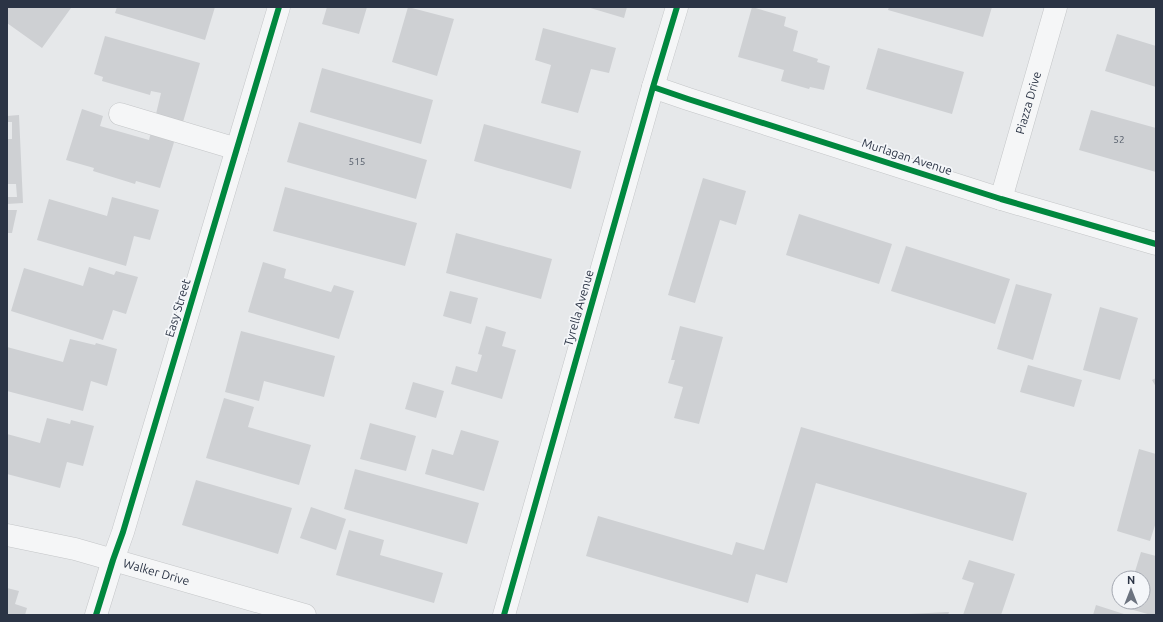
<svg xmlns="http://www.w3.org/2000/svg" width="1163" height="622" font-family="Ubuntu,sans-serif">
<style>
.building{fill:#ced0d3}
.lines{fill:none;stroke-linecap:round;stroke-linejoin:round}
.minor-casing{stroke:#c4c6c8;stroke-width:23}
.minor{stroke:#f5f6f7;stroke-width:22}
.cycleway-casing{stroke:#f4f6f9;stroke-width:8}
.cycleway{stroke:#00873e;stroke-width:6}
.labels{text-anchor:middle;stroke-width:3.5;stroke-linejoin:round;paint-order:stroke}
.number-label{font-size:10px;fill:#545c69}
.street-label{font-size:12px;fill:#2b3445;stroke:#f4f6f9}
</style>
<rect width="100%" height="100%" fill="#e6e8ea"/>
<!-- building -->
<path class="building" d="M7 7H69L71 8 42 48 7 23Z
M117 7H215L205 40 115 13Z
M327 7H367L359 34 322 24Z
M408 7 454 19 437 76 392 62Z
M587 7H627L624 18Z
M752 7 786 17 784 26 798 31 793 51 818 59 817 62 830 66 824 90 810 87 809 89 781 81 784 70 738 57Z
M889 7H992L983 37 888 10Z
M543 28 616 48 609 73 591 69 578 113 541 103 551 65 535 60Z
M1117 34 1156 46V87L1105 71Z
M105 36 200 63 183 122 156 114 161 93 151 91 150 95 102 81 103 77 94 74Z
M878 48 964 72 952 114 866 89Z
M322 68 433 100 421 144 310 112Z
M82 109 103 116 100 126 149 140 151 132 175 139 160 188 136 181 135 184 93 171 94 168 66 160Z
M1091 110 1156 128V172L1079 150Z
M19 115 23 203 7 204V197H17L16 184H7V139H12V122H7V116Z
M299 122 427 160 416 199 287 162Z
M484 124 581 151 571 189 474 161Z
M703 178 746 191 736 225 720 220 695 303 668 295Z
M285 187 417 223 405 266 273 231Z
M112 197 159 210 150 240 134 236 126 266 37 240 49 199 107 216Z
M7 210H17L12 233H7Z
M799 214 892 244 879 284 786 255Z
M456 233 552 259 541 299 446 273Z
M906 246 1010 279 995 324 891 291Z
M263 262 286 269 284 278 331 292 334 285 354 291 339 339 248 312Z
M89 267 114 275 116 271 138 277 126 314 113 310 103 340 11 311 24 268 83 286Z
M1016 284 1052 294 1033 360 997 349Z
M450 291 478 298 471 324 443 316Z
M1100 307 1138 318 1120 380 1083 370Z
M486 326 506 332 502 346 516 350 502 399 451 384 456 366 477 372 482 355 478 354Z
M680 326 723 337 699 424 674 418 683 387 668 383 675 360H671Z
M241 331 335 356 324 397 264 381 259 401 225 392Z
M70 339 95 345 96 343 117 349 107 386 91 381 83 411 7 391V347L63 362Z
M1028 365 1082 380 1074 407 1020 392Z
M1156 378V387L1152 380Z
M413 382 444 391 436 418 405 409Z
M224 398 254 407 248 427 311 445 299 485 206 458Z
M47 418 70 424 71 420 94 426 83 466 67 462 60 488 7 474V434L40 443Z
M370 423 416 436 406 471 360 459Z
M801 427 1027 493 1013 541 816 483 787 583 756 574 748 603 586 556 598 516 732 555 736 542 764 550Z
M461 430 499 441 484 491 425 474 432 449 453 455Z
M1139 449 1156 454V522L1150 541 1117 531Z
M355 469 479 503 467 544 344 509Z
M196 480 292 508 278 554 182 525Z
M311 507 346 519 336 550 300 538Z
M349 530 384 540 380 555 443 573 434 603 336 575Z
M1141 552 1156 556V615H1151L1123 607 1125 602H1143V578H1133Z
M969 560 1015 574 1001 615H963L974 583 962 579Z
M7 588 19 591 15 604 27 608 25 615H7Z
M1096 605 1127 615H1093Z
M949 612 948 615H908V614Z"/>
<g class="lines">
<defs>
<g id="minor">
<path d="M653 87 688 99 1001 199 1156 244"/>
<path d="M120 114 237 149"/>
<path id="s1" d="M1001 199 1056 7"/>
<path id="s2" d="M7 535 75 549 305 615"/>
<path d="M96 615 113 560 123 532 279 7"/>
<path d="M504 615 653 87 677 7"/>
</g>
</defs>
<!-- minor casing -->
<use href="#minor" class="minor-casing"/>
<!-- minor -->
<use href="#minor" class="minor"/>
<defs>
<path id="cycleway" d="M653 87 688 99 1001 199 1156 244
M96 615 113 560 123 532 279 7
M504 615 653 87 677 7"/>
</defs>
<!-- cycleway casing -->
<use href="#cycleway" class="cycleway-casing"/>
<!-- cycleway -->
<use href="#cycleway" class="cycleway"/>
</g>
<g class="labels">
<!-- number labels -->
<g class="number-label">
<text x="1119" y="143">52</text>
<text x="357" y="165">515</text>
</g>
<!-- street labels -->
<g class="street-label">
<text dy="4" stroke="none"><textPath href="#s1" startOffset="100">Piazza Drive</textPath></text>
<text transform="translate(907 157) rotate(18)" y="4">Murlagan Avenue</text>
<text transform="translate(178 308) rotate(-73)" y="4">Easy Street</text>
<text transform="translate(579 308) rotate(-74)" y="4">Tyrella Avenue</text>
<text dy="4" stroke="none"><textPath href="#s2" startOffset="154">Walker Drive</textPath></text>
</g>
</g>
<!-- border -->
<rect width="1163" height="622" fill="none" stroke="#2b3445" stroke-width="16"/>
<!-- north arrow -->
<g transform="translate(1131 590)"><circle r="19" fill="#f4f6f9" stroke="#a4a8b1"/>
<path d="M0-3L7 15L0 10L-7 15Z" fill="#6c737f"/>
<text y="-6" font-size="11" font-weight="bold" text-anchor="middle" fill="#2b3445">N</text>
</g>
</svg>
